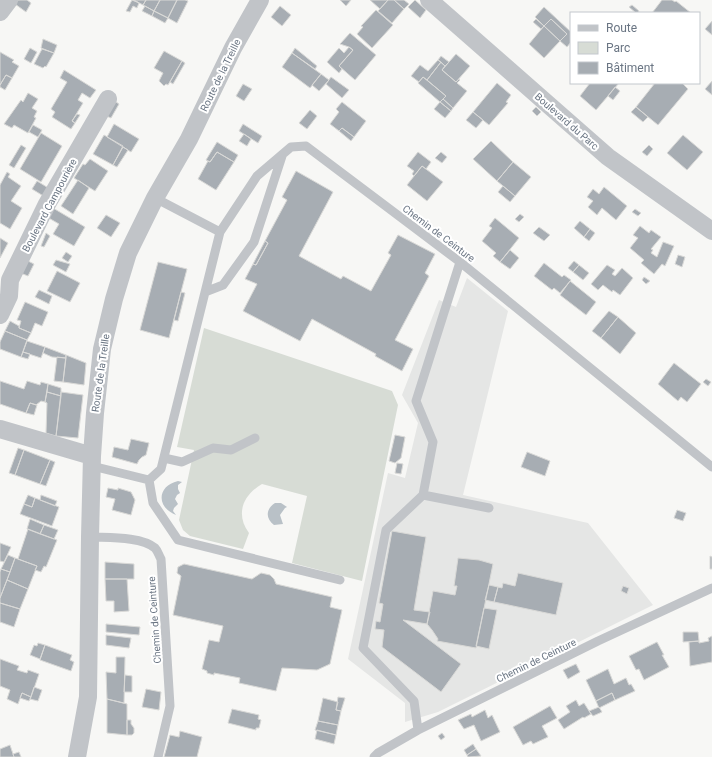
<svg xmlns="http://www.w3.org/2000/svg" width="712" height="757" font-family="Roboto,sans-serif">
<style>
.built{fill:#e5e6e5}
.green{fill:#d7dcd5}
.water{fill:#b9c1c7}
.building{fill:#a7adb3;stroke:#d9d9d7}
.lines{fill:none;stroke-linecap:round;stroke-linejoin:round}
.service{stroke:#c1c4c8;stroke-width:9}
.minor{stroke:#c1c4c8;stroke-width:18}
.labels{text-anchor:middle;stroke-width:4;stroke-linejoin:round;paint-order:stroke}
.street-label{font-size:10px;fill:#6a7583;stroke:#fff}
</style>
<rect width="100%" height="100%" fill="#f7f7f5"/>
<!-- built -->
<path class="built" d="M467 278 508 311 463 495 588 523 653 605 438 712 405 722V703L348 659 388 473 405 478 418 423 402 395 439 300 456 307Z"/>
<!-- green -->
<path class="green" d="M204 328 392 391 398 405 362 581 292 563 307 496 262 484C243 495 235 514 249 533L243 549 190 536 183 530 179 520 194 450 177 447Z"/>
<!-- water -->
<path class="water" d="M178 481 182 482 178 485V489L180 493 177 495 175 499 178 504 174 508 173 511 176 515C156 507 157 486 178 481Z
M275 503H281L287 507 285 508 280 515 283 524 274 525C265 518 266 509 275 503Z"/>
<!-- building -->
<path class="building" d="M18 0H27L31 3 26 12 15 4Z
M132 0 139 3 137 8 133 6 130 12 126 11Z
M134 0H146L143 5Z
M146 0H160L154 11 143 5Z
M160 0H177L168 18 154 11Z
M177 0H185L188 1 177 23 168 18Z
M340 0H351L346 6Z
M370 0H388L380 9Z
M388 0H394L404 9 392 23 378 11Z
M394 0H404L409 4 404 9Z
M415 0 426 10 420 18 408 7Z
M662 0H672L675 2 676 1 691 13H652Z
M632 5 639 11 638 13H636L629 7Z
M145 6 154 11 152 16 142 11Z
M280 6 291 15 282 26 271 17Z
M544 7 571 32V42L567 47 560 41 567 34 551 19 544 26 535 17Z
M376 10 393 25 372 48 357 34 363 27 361 26Z
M154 11 168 18 165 23 152 16Z
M536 19 544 26 541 29 533 22Z
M551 19 567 34 560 41 544 26Z
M712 21V35L705 29Z
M544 26 560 41 544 58 529 44Z
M350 33 376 55 355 80 339 66 353 50 349 47 340 44Z
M43 39 57 45 54 53 41 48Z
M349 47 353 50 339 66 342 69 339 73 327 62 339 48 344 53Z
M30 48 37 52 31 63 24 59Z
M295 48 317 66 315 69 292 53Z
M42 49 54 53 46 67 45 66 43 68 34 64Z
M164 51 182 61 168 85 166 84 164 86 159 81 163 73 154 68Z
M0 52 14 60 12 62 19 66 12 78 6 75 0 85Z
M292 53 321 74 310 88 282 67Z
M456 54 470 66 456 82 442 70Z
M441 56 449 62 445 66 438 60Z
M438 60 441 62 427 80 423 77 419 82 411 76 420 65 428 71Z
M182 61 185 63 173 84 170 82Z
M441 62 445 66 442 70 456 82 459 79 460 80 457 83 467 91 453 108 443 99 446 96 427 80Z
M64 70 96 90 90 98 82 93 78 100 83 103 72 121 75 123 71 129 52 117 55 112 51 109 67 82 60 78Z
M321 74 329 80 319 91 312 85Z
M6 75 12 78 5 90 0 87V85Z
M331 77 349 90 342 98 326 84Z
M423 77 446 96 440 102 418 83Z
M712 81V95L705 89Z
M497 83 511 95 506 102 508 103 489 125 473 112Z
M590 83H619L596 110 580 96Z
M655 83H682L688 89 658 125 636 107Z
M243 84 252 89 244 101 236 96Z
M615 87 620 91 613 100 608 96Z
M28 93 38 99 32 108 37 111 34 117 36 118 28 133 14 125 12 128 4 124 21 100 23 102Z
M443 99 453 108 451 111 440 102Z
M113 100 119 104 111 118 104 115Z
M342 102 366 121 354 137 342 128 339 131 330 124 339 112 336 109Z
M440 102 451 111 445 118 434 109Z
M536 107 541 112 537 116 532 111Z
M636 107 648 117 643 122 631 112Z
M310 110 317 116 307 129 299 123Z
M473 112 483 120 476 128 466 120Z
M77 114 80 115 75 123 72 121Z
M114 124 139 139 131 152 107 137Z
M243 124 262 136 258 143 239 131Z
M33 125 42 130 38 137 29 132Z
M342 128 354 137 351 141 339 131Z
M41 133 62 146 41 182 20 169Z
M244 134 251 139 247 146 239 141Z
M104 135 123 146 113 165 93 154Z
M683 135 703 152 687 170 667 153Z
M491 141 513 162 497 181 473 159Z
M217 142 238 155 234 162 217 152 210 162 206 160Z
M21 145 26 148 14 168 9 165Z
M649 145 653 149 647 156 642 152Z
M123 147 128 150 117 167 113 165Z
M217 152 234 162 216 190 198 179 208 161 210 162Z
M418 152 431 162 426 169 422 166 414 176 412 174 414 171 407 166Z
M441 152 447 157 442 163 435 158Z
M90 159 108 171 95 191 74 178 83 164 85 165Z
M513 162 531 177 515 196 497 181Z
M422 166 443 182 427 201 407 185Z
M296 171 333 192 299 256 341 279 343 276 371 291 391 255 388 253 398 235 435 254 425 273 429 276 395 340 413 349 402 371 375 356 376 354 312 319 300 341 243 311 257 284 245 279 253 264 256 265 268 243 265 241 287 200 282 197Z
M7 172 10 174 8 177 21 186 11 201 22 208 10 229 0 223V185Z
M78 180 89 188 73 214 61 206Z
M37 181 50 189 45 197 32 189Z
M503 186 515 196 510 202 498 192Z
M604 187 627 206 616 220 602 208 597 215 588 207 593 201 587 197 593 189 599 194Z
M53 208 85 227 74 246 53 234 59 224 47 217Z
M635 209 641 213 638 216 632 212Z
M520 214 524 217 519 222 515 219Z
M106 215 120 223 111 237 97 228Z
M495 218 519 238 500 262 493 256 496 253 482 241 492 228 489 226Z
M580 221 590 229 584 237 574 228Z
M640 226 649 233 651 230 661 237 651 249 653 250 651 253 657 257 663 242 674 246 665 266 662 264 654 274 641 263 644 260 630 248 638 238 633 235Z
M539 227 550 235 544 241 533 233Z
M590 229 595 233 589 241 584 237Z
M46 233 50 236 44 247 41 246Z
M0 238 8 243 0 258Z
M265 241 268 243 256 265 253 264Z
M510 250 519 258 510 269 500 262Z
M66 252 72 256 68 262 62 258Z
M678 255 685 257 682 267 675 264Z
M24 259 34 264 28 276 18 272Z
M56 260 70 264 66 272 53 265Z
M574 261 579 265 573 272 568 268Z
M158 262 187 269 169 338 140 330Z
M544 263 562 277 564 275 571 280 560 293 554 288 552 290 534 276Z
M579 265 589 273 583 280 573 272Z
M607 265 615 270 612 274 615 276 622 268 633 278 620 295 613 290 612 292 603 285 598 290 591 284Z
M57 271 80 283 70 302 47 291Z
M644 277 650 281 646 284 642 280Z
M570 281 596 302 586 315 560 295Z
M39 290 52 296 49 304 35 297Z
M181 292 185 293 178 321 174 320Z
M25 302 48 312 42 326 35 323 31 333 19 328 21 321 17 320Z
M609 311 618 317 601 338 592 331Z
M618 317 636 333 620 354 601 338Z
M10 321 19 326V328L31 333 27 340 5 331Z
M5 331 27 340 21 357 0 349V342Z
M27 341 45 347 41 358 23 352Z
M45 347 66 355V358L52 357 43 353Z
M23 352 30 354 28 359 21 357Z
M66 355 86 363 84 385 63 382Z
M57 357 66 358 63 382 54 381Z
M674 363 701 384 687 402 681 397 678 401 658 384Z
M706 379 711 382 708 386 703 382Z
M0 381 24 389 27 381 40 385 41 382 48 384 45 402 41 401 36 405 30 403 26 413 0 404Z
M48 384 61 388V396L47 392Z
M47 392 61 396 56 436 46 433 47 403 45 402Z
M61 392 83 395 78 438 56 436Z
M30 403 37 405 34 415 26 413Z
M395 435 405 437 401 458 395 463 389 461Z
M131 439 149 443 146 455 142 457 139 460 137 464 112 457 114 447 128 450Z
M18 448 24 450 15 475 9 473Z
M24 450 50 460 40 484 15 475Z
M527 452 550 461 545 476 521 467Z
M50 460 55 462 46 486 40 484Z
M397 463 403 464 401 474 395 473Z
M108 488 118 490V488L131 492 135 500 131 515 112 510 115 499 106 497Z
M28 495 35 498 32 507 24 504Z
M41 495 57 501 55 506 40 500Z
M35 498 59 507 52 526 20 514 24 504 32 507Z
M677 510 686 513 683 521 674 518Z
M30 519 44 525 40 534 27 529Z
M44 525 58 530 54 539 40 534Z
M28 529 57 540 46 567 44 566 41 572 35 570 37 566 18 559Z
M392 531 426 537 414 610 430 612 427 624 403 620 461 664 441 692 382 647 384 630 375 629 376 621 380 622 383 604 379 603Z
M0 543 11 547 4 562 0 561Z
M8 555 15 558 10 572 1 569Z
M710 556 712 557V569H710Z
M15 558 37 566 28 589 7 580Z
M458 558 479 560 493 564 476 648 437 641 438 639 432 630 427 624 433 591 455 595 457 586H454Z
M105 562 134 564V579H105Z
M184 564 252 579 261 573 270 575 274 579 276 584 332 597 330 607 342 610 330 664 317 670 282 668 276 691 239 683 240 678 214 673V675L207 673V671L202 669 209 640 219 642 223 626 173 615 181 576 177 573 178 567Z
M1 569 10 572 0 598V572Z
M518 573 563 583 556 615 494 602 498 587 502 588 503 583 515 586Z
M105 579H127L129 611 114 612V601H106Z
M7 580 28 589 20 609 0 603V598Z
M489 585 498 587 494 602 485 600Z
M623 586 629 588 627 594 621 591Z
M0 603 20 609 14 627 0 622Z
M484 608 497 610 489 649 476 646Z
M106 624 140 627 139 635 106 632Z
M683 632H698L699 641 683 642Z
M106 635 131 638 129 648 106 645Z
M712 636V662L690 666 689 642 699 641V643L709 641 708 638Z
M657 642 664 655H662L669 667 644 680 639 669 636 670 629 656Z
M38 643 45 645 40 659 30 655 34 645 37 646Z
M45 645 72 655 70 660 74 662 71 671 40 660Z
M116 657H125L124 703 107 699 106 672 116 673Z
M0 659 19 666 17 670 27 673 28 670 39 674 31 697 22 693 18 704 7 699 10 690 0 686Z
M576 664 580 672 568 679 563 670Z
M608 669 614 684 626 678 629 685 631 684 635 691 615 700 612 693 596 701 586 680Z
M125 675 132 676V692H124Z
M34 687 42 690 38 701 30 699Z
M146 689 161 692 159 710 142 707Z
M22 693 31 697 29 701 20 698Z
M612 693 615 700 599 708 596 701Z
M338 697 345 698 341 711 336 710Z
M323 698 338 702 336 710 341 711 338 725 318 721Z
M107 699 127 704V735L107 733Z
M576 700 579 706 584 703 591 714 584 718 583 717 564 729 558 720 570 712 566 706Z
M550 706 557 718 542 726 548 737 533 744 531 741 523 745 513 727Z
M599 707 602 712 593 716 589 711Z
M232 709 259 715 258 719 261 720 259 728H256V730L228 723Z
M485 710 488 718 492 715 500 732 481 741 474 725 464 729 458 720 471 714 472 717Z
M127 720H131V724L134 728V733L132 735H127Z
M318 721 338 725 336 735 315 730Z
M317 730 336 735 334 744 315 739Z
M180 731 202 737 197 757H164L170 735 179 737Z
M442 733 445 737 441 740 438 736Z
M473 744 476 749 467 755 464 750Z
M10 745 14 757H0V749Z
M476 749 481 756 468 757 467 755Z
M19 752 21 757H14L13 754Z"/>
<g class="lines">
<!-- service -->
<path class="service" d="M155 198 220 232 257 176 291 147 306 146 460 262 712 467
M205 292 223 285 254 242 282 156
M164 458 182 462 213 448 231 450 255 438
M92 466 149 480 153 503 178 540 340 580
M149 480 161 469 220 232
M423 495 489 508
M90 537C107 538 141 536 155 548 158 551 159 556 161 559L170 706 158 757
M418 730 414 701 363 648 386 530 423 495 433 442 416 401 460 262
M374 757 378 753 418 730 598 641 712 588"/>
<!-- minor -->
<path class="minor" d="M429 0 608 157 712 231
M0 12 9 0
M0 315 9 296 10 280 47 204 108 99
M0 429 92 456
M77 757 88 697 90 537 92 456 95 413 102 349 114 299 128 253 155 198 189 139 233 48 260 0"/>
</g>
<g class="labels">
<!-- street labels -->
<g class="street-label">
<text transform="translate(220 75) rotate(-64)" y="4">Route de la Treille</text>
<text transform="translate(567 121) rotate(41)" y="4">Boulevard du Parc</text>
<text transform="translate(49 205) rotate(-62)" y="4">Boulevard Campourière</text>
<text transform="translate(439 233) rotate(37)" y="4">Chemin de Ceinture</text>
<text transform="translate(100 373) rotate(-82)" y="4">Route de la Treille</text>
<text transform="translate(154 620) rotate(-94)" y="4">Chemin de Ceinture</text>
<text transform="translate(536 660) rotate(-26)" y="4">Chemin de Ceinture</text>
</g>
</g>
<!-- legend -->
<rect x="570" y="12" width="130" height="72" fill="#ffffff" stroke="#c3c8cd"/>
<rect x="578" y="25" width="20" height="6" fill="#c1c4c8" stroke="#c3c8cd"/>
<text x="606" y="32" font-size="12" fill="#6a7583">Route</text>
<rect x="578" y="42" width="20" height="12" fill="#d7dcd5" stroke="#c3c8cd"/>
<text x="606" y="52" font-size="12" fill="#6a7583">Parc</text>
<rect x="578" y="62" width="20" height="12" fill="#a7adb3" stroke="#c3c8cd"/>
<text x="606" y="72" font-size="12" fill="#6a7583">Bâtiment</text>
</svg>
